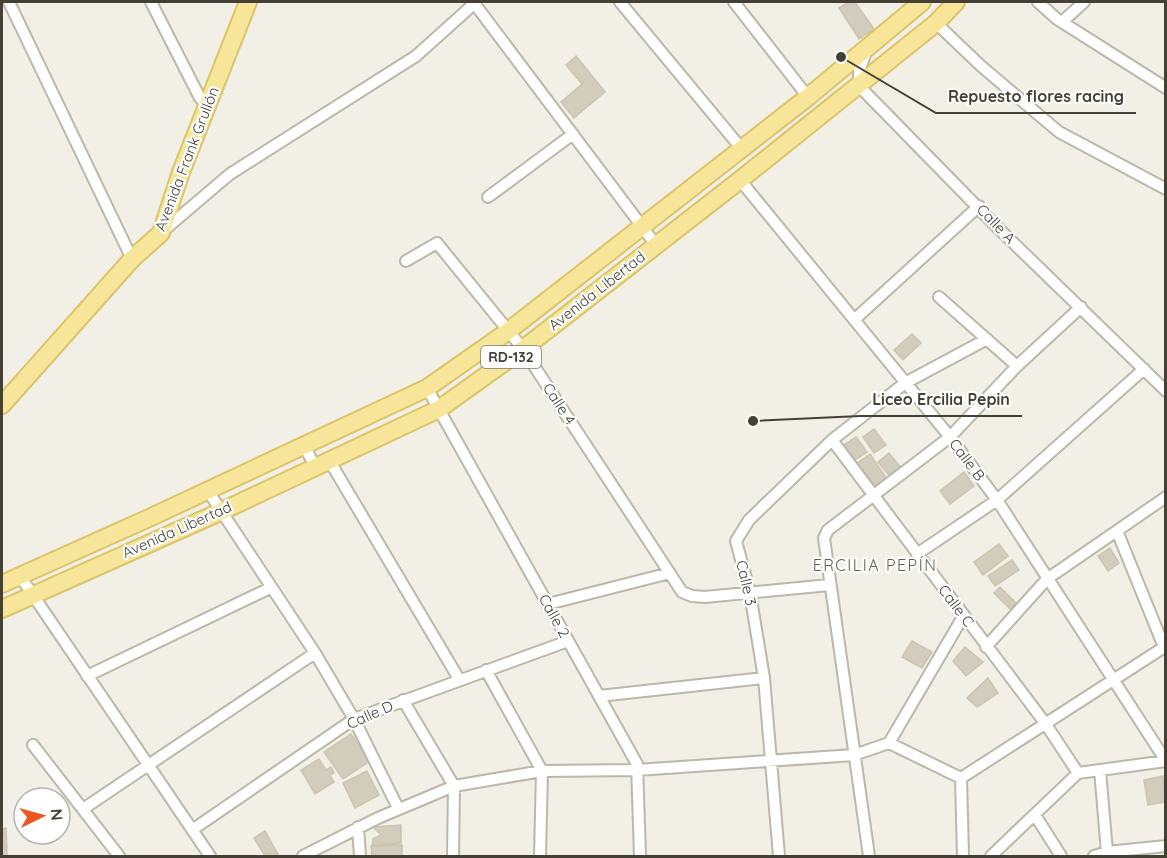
<svg xmlns="http://www.w3.org/2000/svg" width="1167" height="858" font-family="Quicksand,sans-serif">
<style>
.building{fill:#d2ccbc;stroke:#cdc4b0;stroke-width:1.5}
.lines{fill:none;stroke-linecap:round;stroke-linejoin:round}
.minor-casing{stroke:#bcb8a9;stroke-width:14}
.primary-casing{stroke:#dbc56a;stroke-width:20}
.minor{stroke:#fff;stroke-width:10}
.primary{stroke:#f7e699;stroke-width:16}
.labels{text-anchor:middle;stroke-width:4.5;stroke-linejoin:round;paint-order:stroke}
.shield{fill:#fff;stroke:#7c7972;stroke-width:1.5}
.shield-label{font-size:14px;font-weight:bold;fill:#444036}
.street-label{font-size:15px;fill:#444036;stroke:#fff}
.neighbourhood-label{font-size:16px;letter-spacing:1.5px;fill:#665f4e;stroke:#fff}
.leader{fill:none;stroke:#444036;stroke-width:2}
.callout-dot{fill:#444036;stroke:#fff;stroke-width:2}
.callout-label{font-size:16px;text-anchor:middle;font-weight:bold;fill:#444036;stroke:#fff;stroke-width:4.5;stroke-linejoin:round;paint-order:stroke}
</style>
<rect width="100%" height="100%" fill="#f2efe6"/>
<!-- building -->
<path class="building" d="M849 2H855L874 29 859 39 839 8Z
M576 56 605 92 574 118 561 102 582 84 566 65Z
M912 334 921 343 903 360 894 350Z
M874 429 886 445 874 453 863 437Z
M856 437 867 452 855 460 844 445Z
M889 453 902 469 891 478 878 462Z
M870 454 889 482 874 492 856 464Z
M964 472 974 486 950 504 940 491Z
M999 544 1008 556 983 575 974 562Z
M1110 548 1119 563 1108 571 1098 556Z
M1012 560 1019 570 995 586 988 576Z
M1000 587 1018 605 1012 611 994 593Z
M912 641 932 652 922 668 902 657Z
M965 647 983 662 966 676 953 661Z
M988 678 998 693 977 707 967 698Z
M351 734 370 761 343 779 324 752Z
M319 759 326 770 331 767 334 773 330 775 334 782 315 794 301 770Z
M367 771 379 795 355 808 343 783Z
M1163 776 1166 802 1148 805 1144 780Z
M401 825V843L372 846 373 839 381 835 373 827Z
M6 828 7 856H2V829Z
M265 831 278 854 273 856H265L254 838Z
M402 845V856H372L371 846Z"/>
<g class="lines">
<defs>
<path id="minor" d="M9 2 132 259
M151 2 200 98 208 105
M620 2 741 148
M734 2 808 97
M1038 2 1057 19 1166 88
M474 3 656 245
M1062 22 1084 2
M936 23 981 66 1059 132 1166 189
M866 52 859 71V86L999 229 1166 391
M740 180 950 437 997 500 1166 761
M488 197 573 134
M163 231 230 174 416 56 476 2
M406 261 437 243 523 349 682 592 692 596 705 597 829 585
M939 297 1017 366
M855 319 979 206
M427 388 637 764 640 856
M832 440 1045 723 1078 773
M304 445 315 467
M329 460 459 679
M208 491 315 653 354 719 398 808
M1117 531 1164 647
M917 554 997 500 1144 369
M20 576 210 856
M548 604 670 573
M986 647 1047 579 1166 497
M486 670 542 771 540 856
M87 676 270 588
M599 696 764 678
M403 700 454 786 453 856
M889 743 961 778 963 856
M33 745 119 856
M1100 770 1107 852
M961 778 1166 646
M83 809 315 653
M1035 815 1061 856
M358 827 360 856
M192 830 354 719 568 641
M303 856 378 818 454 786 542 771 637 770 854 755 889 743 964 615
M779 856 764 678 750 593 736 541 749 520 832 440 905 383 987 339
M869 856 824 538 828 530 950 437 1017 366 1081 307
M991 856 1078 773 1166 761
M1094 856 1107 852 1166 846"/>
<path id="primary" d="M2 405 132 259 161 233 181 172 248 2
M2 584 149 518 427 388 507 332 808 97 922 2
M2 609 220 512 439 409 523 349 740 180 936 23 956 2"/>
</defs>
<!-- minor casing -->
<use href="#minor" class="minor-casing"/>
<!-- primary casing -->
<use href="#primary" class="primary-casing"/>
<!-- minor -->
<use href="#minor" class="minor"/>
<!-- primary -->
<use href="#primary" class="primary"/>
</g>
<g class="labels">
<!-- shield labels -->
<rect class="shield" x="481" y="346" width="60" height="22" rx="4.5"/>
<g class="shield-label">
<text x="511" y="362">RD-132</text>
</g>
<!-- street labels -->
<g class="street-label">
<text transform="translate(187 159) rotate(-69)" y="5">Avenida Frank Grullón</text>
<text transform="translate(996 224) rotate(46)" y="5">Calle A</text>
<text transform="translate(597 291) rotate(-38)" y="5">Avenida Libertad</text>
<text transform="translate(559 404) rotate(57)" y="5">Calle 4</text>
<text transform="translate(967 460) rotate(53)" y="5">Calle B</text>
<text transform="translate(177 530) rotate(-24)" y="5">Avenida Libertad</text>
<text transform="translate(746 583) rotate(77)" y="5">Calle 3</text>
<text transform="translate(956 606) rotate(53)" y="5">Calle C</text>
<text transform="translate(554 616) rotate(61)" y="5">Calle 2</text>
<text transform="translate(370 715) rotate(-24)" y="5">Calle D</text>
</g>
<!-- neighbourhood labels -->
<g class="neighbourhood-label">
<text x="875" y="571">ERCILIA PEPÍN</text>
</g>
</g>
<!-- callouts -->
<path class="leader" d="M841 57L936 113H1136M753 421L860 416H1022"/>
<g class="callout-dot">
<circle cx="841" cy="57" r="6"/>
<circle cx="753" cy="421" r="6"/>
</g>
<g class="callout-label">
<text x="1036" y="102">Repuesto flores racing</text>
<text x="941" y="405">Liceo Ercilia Pepin</text>
</g>
<!-- border -->
<rect width="1167" height="858" fill="none" stroke="#444036" stroke-width="6"/>
<!-- north arrow -->
<g transform="translate(42 816) rotate(85)"><circle r="28" fill="#ffffff" stroke="#b4b3af" stroke-width="1.5"/>
<path d="M0-4.5L10 22L0 15L-10 22Z" fill="#ec5623"/>
<text y="-9" font-size="16" font-weight="bold" text-anchor="middle" fill="#444036">N</text>
</g>
</svg>
